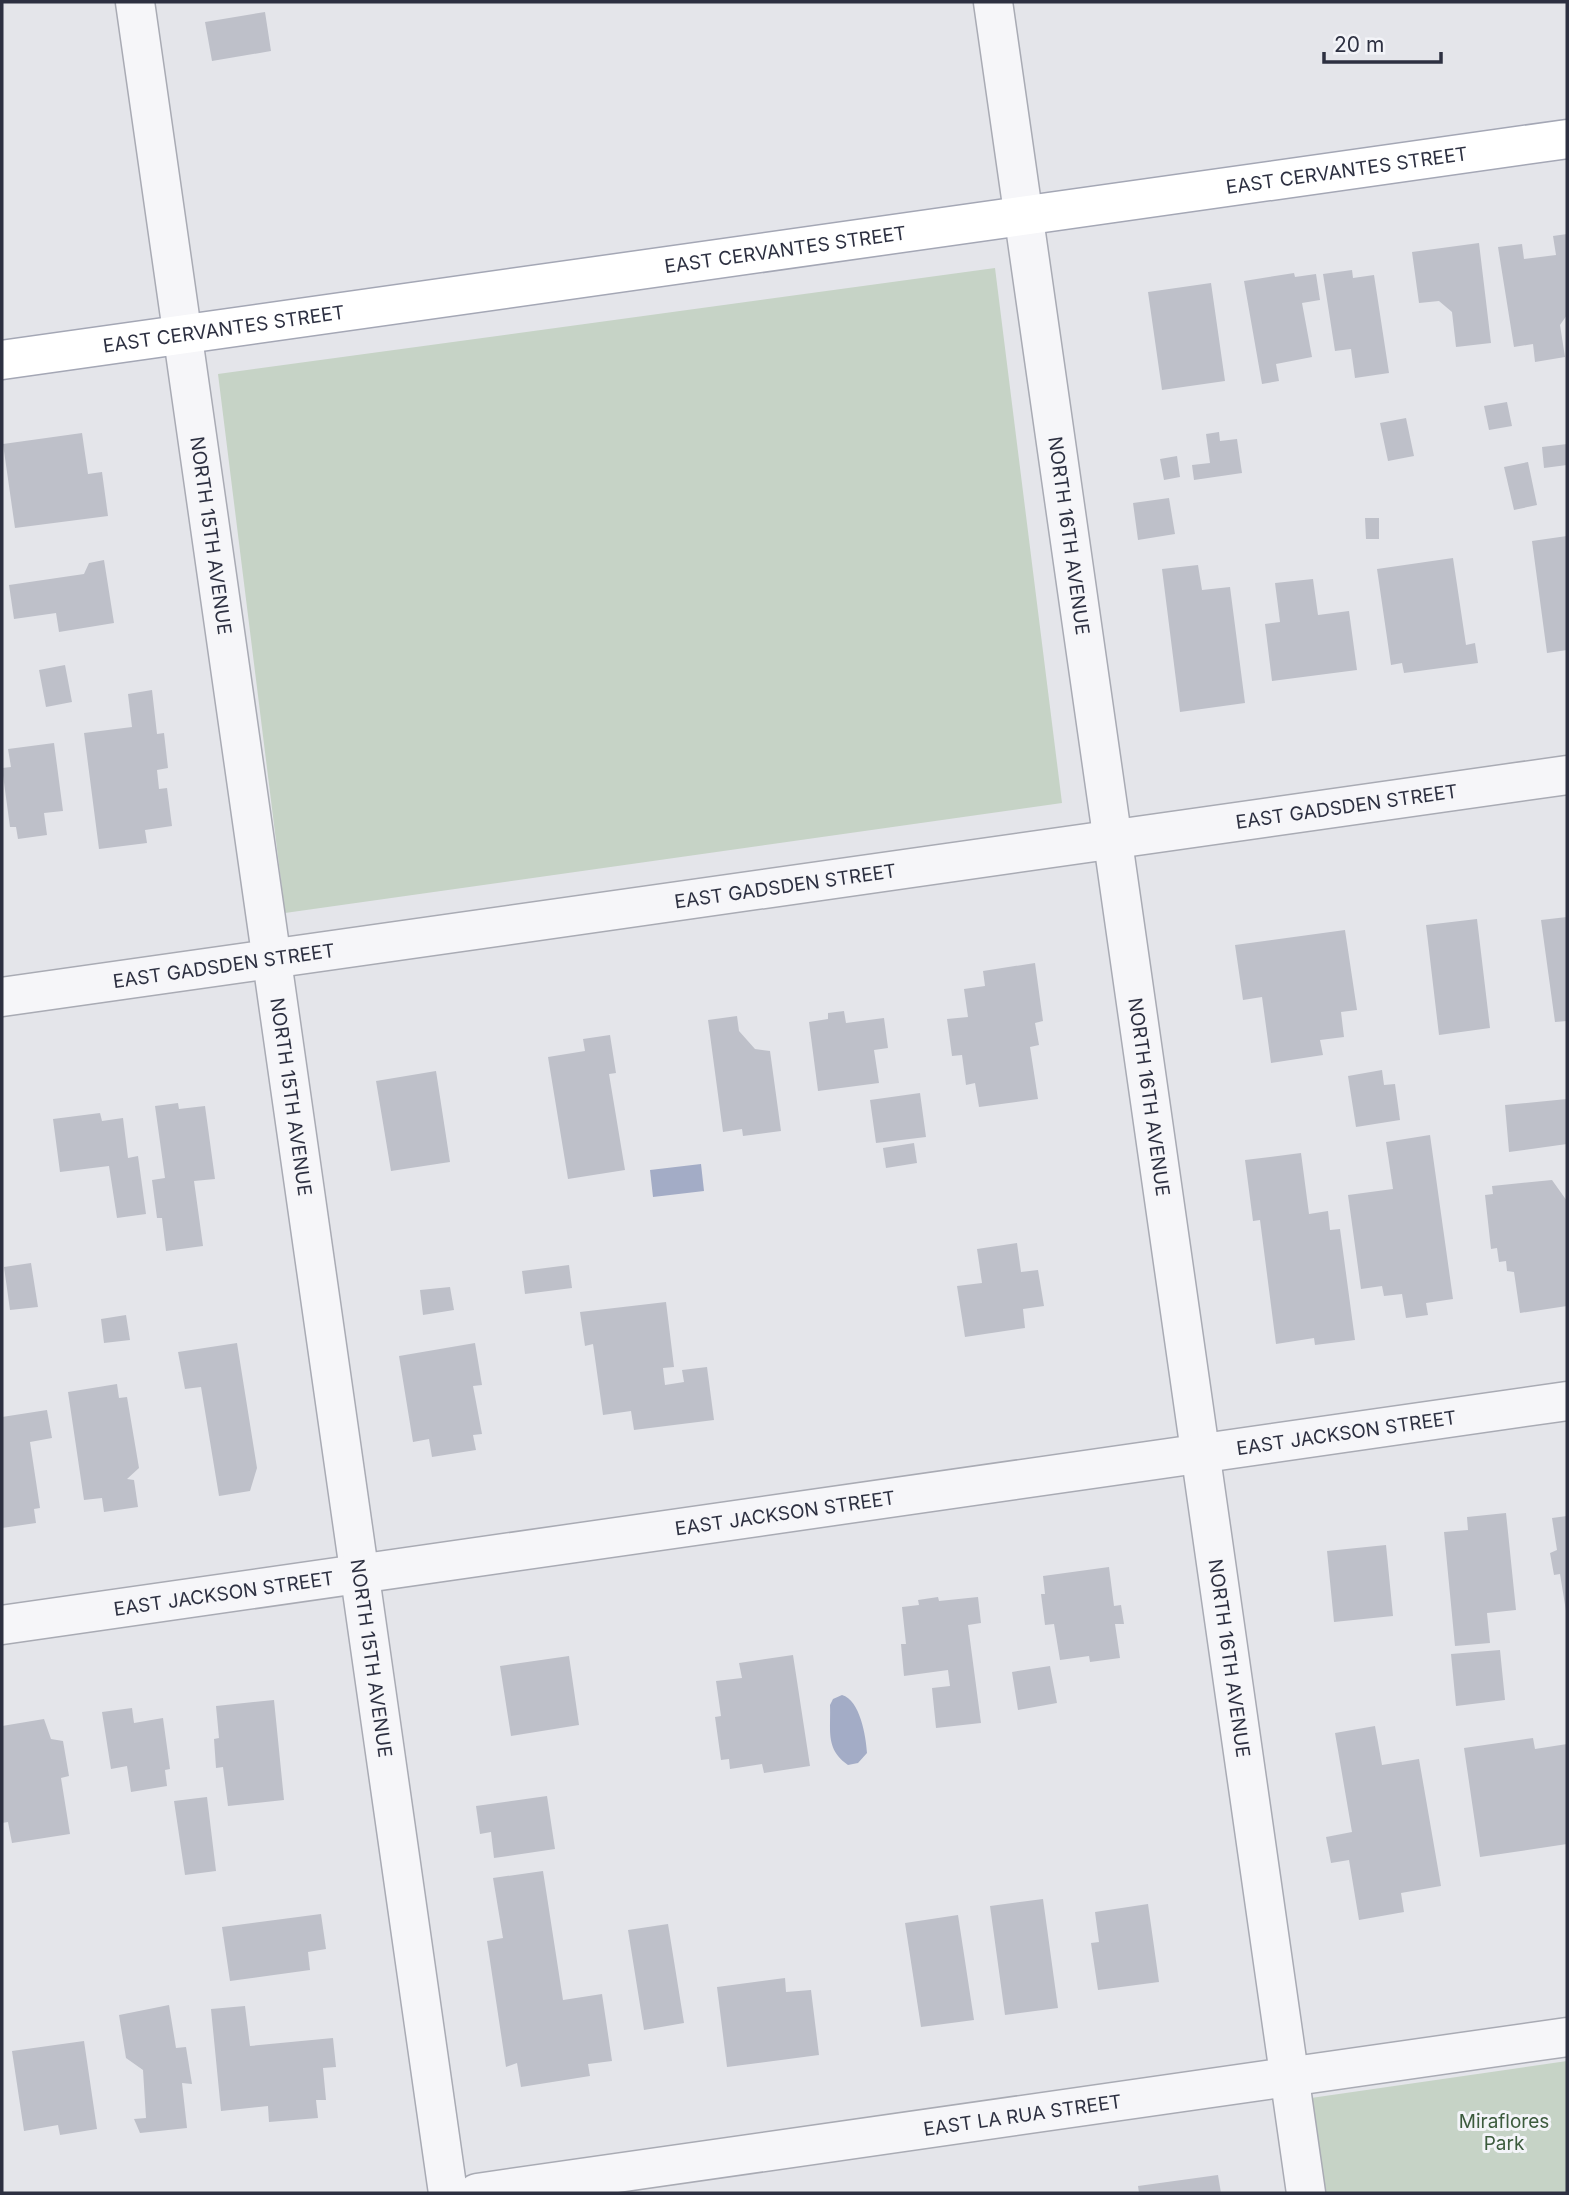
<svg xmlns="http://www.w3.org/2000/svg" width="1569" height="2195" font-family="Inter,sans-serif">
<style>
.green{fill:#c6d3c6}
.water{fill:#a3acc6}
.building{fill:#bec0c9}
.lines{fill:none;stroke-linecap:round;stroke-linejoin:round}
.minor-casing{stroke:#a9abb4;stroke-width:41}
.major-casing{stroke:#a4a7b5;stroke-width:41}
.minor{stroke:#f6f6f9;stroke-width:38}
.major{stroke:#fff;stroke-width:38}
.labels{text-anchor:middle;stroke-width:6;stroke-linejoin:round;paint-order:stroke}
.street-label{font-size:19px;fill:#2d3041;stroke:#f3f4f8}
.park-label{font-size:19px;fill:#3c5b3d;stroke:#f3f4f8}
</style>
<rect width="100%" height="100%" fill="#e4e5ea"/>
<!-- green -->
<path class="green" d="M995 268 1062 803 285 913 218 374Z
M1567 2061V2193H1324L1311 2098Z"/>
<!-- water -->
<path class="water" d="M701 1164 704 1191 653 1197 650 1170Z
M842 1695C860 1700 866 1736 867 1753L858 1763 848 1765C825 1749 831 1731 830 1705L833 1699Z"/>
<!-- building -->
<path class="building" d="M265 12 271 51 212 61 205 22Z
M1567 234V315L1560 325 1565 357 1535 362 1533 344 1514 347 1498 247 1522 244 1524 259 1556 255 1553 236Z
M1479 243 1491 343 1456 347 1452 312 1439 301 1419 303 1412 252Z
M1352 270 1353 278 1374 275 1389 373 1355 378 1351 349 1335 351 1323 274Z
M1294 273 1295 277 1316 274 1320 300 1302 303 1312 357 1276 364 1279 381 1262 384 1244 281Z
M1211 283 1225 381 1162 390 1148 292Z
M1507 402 1512 426 1489 430 1484 406Z
M1406 418 1414 456 1388 461 1380 423Z
M1219 432 1220 441 1237 439 1242 473 1194 480 1192 465 1210 463 1206 434Z
M82 433 88 474 102 472 108 516 15 528 3 444Z
M1567 444V465L1544 468 1542 447Z
M1177 456 1180 477 1164 480 1160 459Z
M1528 462 1537 505 1514 510 1504 467Z
M1169 498 1175 534 1138 540 1133 503Z
M1365 518H1379V539H1366Z
M1567 536V650L1547 653 1532 541Z
M1453 558 1466 645 1475 643 1478 663 1404 673 1402 663 1391 665 1377 569Z
M104 560 114 623 59 632 56 613 14 619 9 585 84 574 89 563Z
M1198 565 1202 590 1230 587 1245 703 1180 712 1162 569Z
M1313 579 1318 615 1349 611 1357 670 1272 681 1265 624 1280 622 1275 583Z
M65 665 72 702 46 707 39 670Z
M152 690 157 734 164 733 168 768 157 770 159 789 167 788 172 826 145 830 147 843 99 849 84 733 132 727 128 694Z
M54 743 63 811 44 813 47 835 18 839 16 827H10L2 768 11 767 8 749Z
M1567 917V1021L1555 1022 1541 920Z
M1477 919 1490 1028 1439 1035 1426 925Z
M1345 930 1357 1010 1341 1012 1344 1037 1320 1040 1323 1055 1271 1063 1262 997 1243 1000 1235 945Z
M1035 963 1043 1021 1035 1023 1039 1045 1030 1047 1038 1099 979 1107 975 1083 966 1085 962 1055 952 1056 947 1019 968 1017 964 989 985 986 983 971Z
M844 1011 846 1023 884 1018 888 1048 874 1050 879 1083 818 1091 809 1022 828 1019V1013Z
M737 1016 739 1031 755 1049 770 1051 781 1131 743 1136 742 1129 723 1132 708 1020Z
M610 1035 616 1073 609 1074 625 1170 568 1179 548 1057 585 1051 583 1039Z
M1382 1070 1384 1085 1395 1084 1400 1120 1356 1127 1348 1076Z
M436 1071 450 1162 391 1171 376 1081Z
M920 1093 926 1137 876 1143 870 1100Z
M1567 1099V1144L1509 1152 1505 1105Z
M178 1103 179 1109 205 1106 215 1179 194 1181 203 1246 166 1251 162 1218H157L152 1180 165 1178 155 1106Z
M100 1113 102 1121 123 1118 128 1158 138 1156 146 1214 117 1218 109 1166 60 1172 53 1119Z
M1430 1135 1453 1299 1426 1303 1428 1315 1406 1318 1402 1294 1384 1296 1382 1286 1361 1289 1348 1195 1393 1189 1386 1142Z
M914 1143 917 1163 886 1168 883 1148Z
M1301 1153 1309 1214 1328 1211 1330 1230 1340 1229 1355 1340 1315 1345 1314 1338 1276 1344 1260 1220 1253 1221 1245 1160Z
M1552 1180 1567 1201V1306L1520 1313 1514 1272 1507 1271 1506 1261 1499 1262 1497 1248 1491 1249 1485 1195 1493 1194 1492 1186Z
M1017 1243 1021 1272 1038 1270 1044 1306 1023 1309 1025 1328 965 1337 957 1286 982 1283 977 1249Z
M31 1263 38 1307 10 1310 4 1267Z
M569 1265 572 1288 525 1294 522 1271Z
M450 1287 454 1310 423 1315 420 1290Z
M666 1302 674 1367 663 1368 665 1385 684 1382 682 1370 707 1367 714 1420 634 1430 631 1411 603 1415 593 1344 585 1346 580 1312Z
M126 1315 130 1340 104 1343 101 1319Z
M237 1343 257 1468 250 1491 219 1496 201 1387 185 1389 178 1352Z
M475 1343 482 1385 473 1386 482 1434 473 1435 476 1450 432 1457 429 1439 413 1442 399 1356Z
M117 1384 119 1398 127 1397 139 1468 127 1479 134 1480 138 1507 104 1512 102 1498 84 1500 68 1392Z
M47 1410 52 1438 30 1442 40 1508 34 1509 36 1523 2 1528V1417Z
M1506 1513 1516 1610 1487 1613 1490 1643 1455 1646 1444 1532 1468 1530 1467 1517Z
M1567 1516V1611H1566L1560 1574 1554 1575 1550 1553 1557 1550 1552 1518Z
M1386 1545 1393 1616 1334 1622 1327 1551Z
M1109 1567 1114 1606 1121 1605 1124 1624H1115L1120 1658 1090 1662 1089 1656 1060 1660 1054 1624 1045 1625 1041 1594H1045L1043 1576Z
M938 1597 939 1601 978 1597 981 1623 968 1625 981 1723 936 1728 932 1688 950 1686 948 1670 904 1676 901 1644H906L902 1607 919 1605 918 1600Z
M1500 1650 1505 1700 1456 1706 1451 1654Z
M793 1655 810 1766 764 1773 762 1764 730 1769 729 1759 721 1760 715 1717 721 1716 716 1681 742 1678 739 1663Z
M569 1656 579 1725 511 1736 500 1666Z
M1050 1666 1057 1703 1018 1710 1012 1672Z
M274 1700 284 1800 228 1806 223 1767 216 1768 214 1739 219 1738 216 1706Z
M132 1708 134 1723 163 1718 170 1769 165 1770 167 1786 131 1792 127 1766 111 1769 102 1712Z
M44 1719 51 1739 63 1741 69 1776 61 1778 70 1834 12 1843 8 1822 2 1823V1726Z
M1375 1726 1382 1765 1419 1759 1441 1886 1401 1893 1404 1912 1359 1920 1349 1860 1331 1863 1326 1837 1352 1832 1335 1733Z
M1533 1738 1535 1749 1567 1744V1844L1480 1857 1464 1748Z
M547 1796 555 1849 494 1858 491 1832 480 1834 476 1806Z
M207 1797 216 1871 185 1875 174 1801Z
M543 1871 563 2000 602 1994 612 2061 588 2064 590 2076 521 2087 517 2063 506 2067 487 1941 503 1938 493 1878Z
M1043 1899 1058 2008 1005 2015 990 1906Z
M1148 1904 1159 1982 1098 1990 1091 1943 1099 1942 1095 1912Z
M321 1914 326 1949 308 1952 310 1970 230 1981 222 1927Z
M958 1915 974 2020 921 2027 905 1923Z
M668 1924 684 2023 644 2030 628 1930Z
M785 1978 786 1992 811 1990 819 2055 727 2067 717 1987Z
M169 2005 176 2048 186 2047 192 2084 182 2083 187 2128 140 2133 134 2119 146 2118 143 2070 126 2058 119 2015Z
M245 2006 250 2046 333 2038 336 2067 323 2068 326 2100H316L318 2118 269 2122 268 2106 221 2111 211 2009Z
M84 2041 97 2129 60 2135 58 2125 24 2131 12 2051Z
M1218 2175 1221 2193H1139L1138 2186Z"/>
<g class="lines">
<defs>
<g id="minor">
<path id="s1" d="M135 2 448 2193"/>
<path id="s2" d="M993 2 1306 2193"/>
<path id="s3" d="M2 997 1567 775"/>
<path id="s4" d="M2 1625 1567 1401"/>
<path id="s5" d="M477 2193 1567 2037"/>
</g>
<g id="major">
<path id="s6" d="M2 360 1567 139"/>
</g>
</defs>
<!-- minor casing -->
<use href="#minor" class="minor-casing"/>
<!-- major casing -->
<use href="#major" class="major-casing"/>
<!-- minor -->
<use href="#minor" class="minor"/>
<!-- major -->
<use href="#major" class="major"/>
</g>
<g class="labels">
<!-- street labels -->
<g class="street-label">
<text dy="7" stroke="none"><textPath href="#s6" startOffset="1358">EAST CERVANTES STREET</textPath></text>
<text dy="7" stroke="none"><textPath href="#s6" startOffset="791">EAST CERVANTES STREET</textPath></text>
<text dy="7" stroke="none"><textPath href="#s6" startOffset="224">EAST CERVANTES STREET</textPath></text>
<text dy="7" stroke="none"><textPath href="#s1" startOffset="539">NORTH 15TH AVENUE</textPath></text>
<text dy="7" stroke="none"><textPath href="#s2" startOffset="539">NORTH 16TH AVENUE</textPath></text>
<text dy="7" stroke="none"><textPath href="#s3" startOffset="1358">EAST GADSDEN STREET</textPath></text>
<text dy="7" stroke="none"><textPath href="#s3" startOffset="791">EAST GADSDEN STREET</textPath></text>
<text dy="7" stroke="none"><textPath href="#s3" startOffset="224">EAST GADSDEN STREET</textPath></text>
<text dy="7" stroke="none"><textPath href="#s1" startOffset="1106">NORTH 15TH AVENUE</textPath></text>
<text dy="7" stroke="none"><textPath href="#s2" startOffset="1106">NORTH 16TH AVENUE</textPath></text>
<text dy="7" stroke="none"><textPath href="#s4" startOffset="1358">EAST JACKSON STREET</textPath></text>
<text dy="7" stroke="none"><textPath href="#s4" startOffset="791">EAST JACKSON STREET</textPath></text>
<text dy="7" stroke="none"><textPath href="#s4" startOffset="224">EAST JACKSON STREET</textPath></text>
<text dy="7" stroke="none"><textPath href="#s1" startOffset="1673">NORTH 15TH AVENUE</textPath></text>
<text dy="7" stroke="none"><textPath href="#s2" startOffset="1673">NORTH 16TH AVENUE</textPath></text>
<text dy="7" stroke="none"><textPath href="#s5" startOffset="551">EAST LA RUA STREET</textPath></text>
</g>
<!-- park labels -->
<g class="park-label">
<text x="1504" y="2128">Miraflores<tspan x="1504" dy="22">Park</tspan></text>
</g>
</g>
<!-- border -->
<rect width="1569" height="2195" fill="none" stroke="#2d3041" stroke-width="7"/>
<!-- scale -->
<path d="M1324 52v10h117v-10" fill="none" stroke="#2d3041" stroke-width="3.5"/>
<text x="1334" y="52" font-size="21" fill="#2d3041" stroke="#f3f4f8" stroke-width="5" paint-order="stroke">20 m</text>
</svg>
